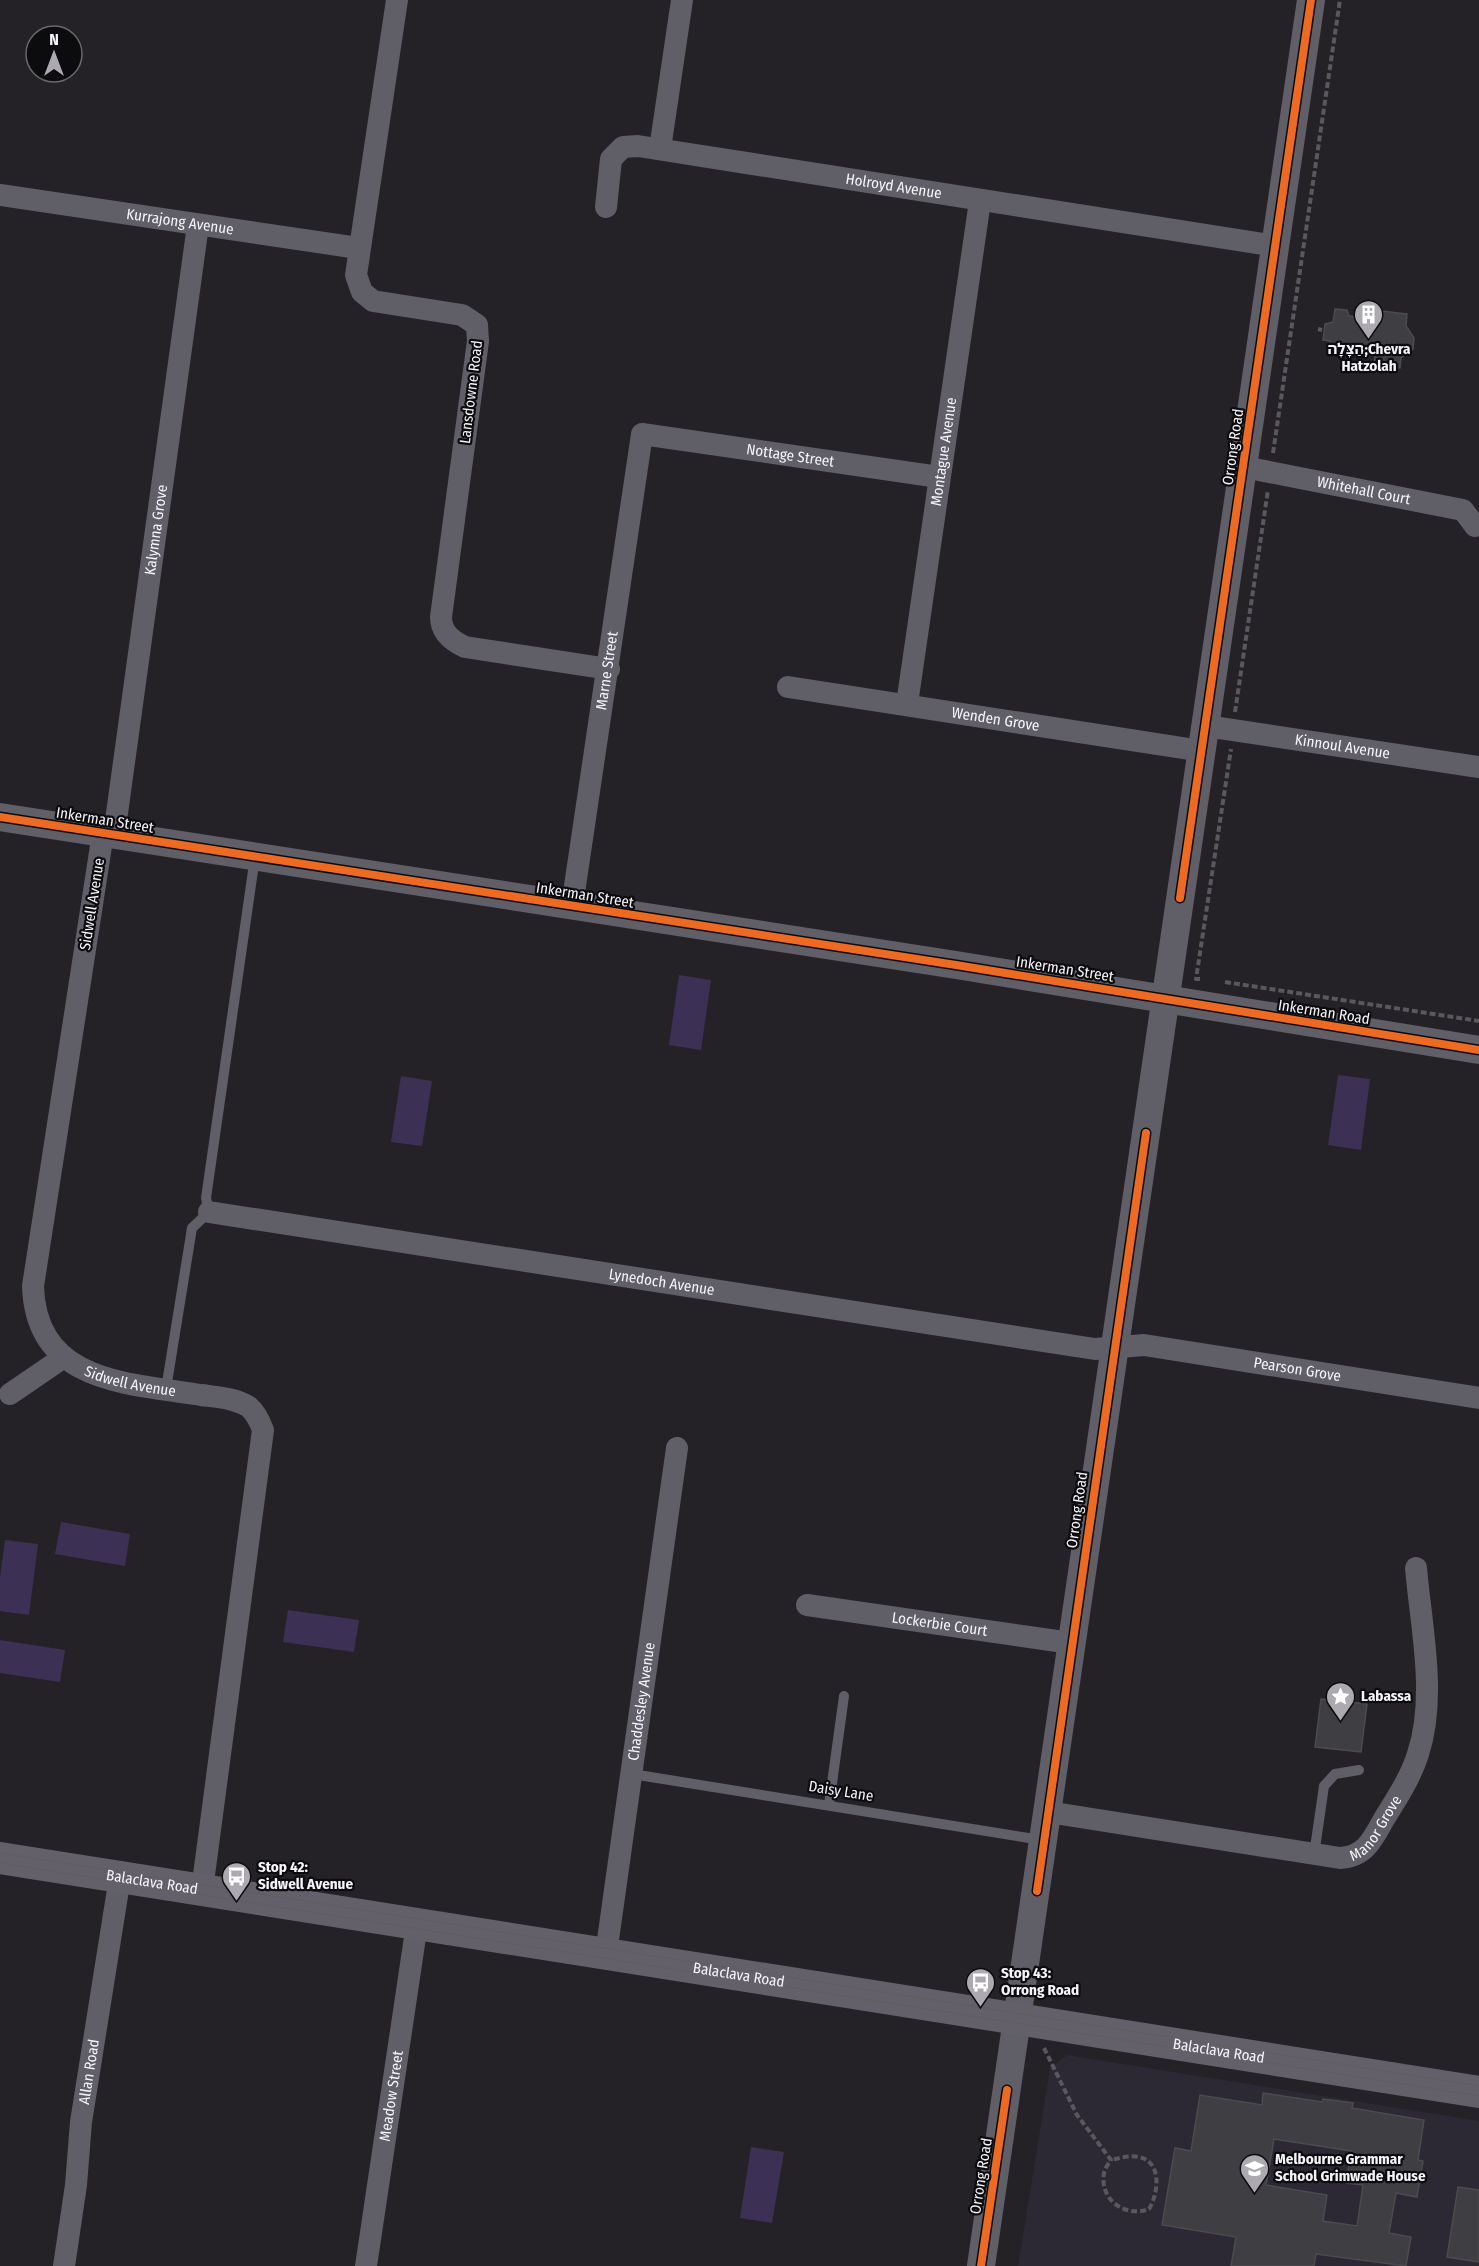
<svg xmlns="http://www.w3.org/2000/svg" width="1479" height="2266" font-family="'Fira Sans Condensed','Noto Sans Hebrew',sans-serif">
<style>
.built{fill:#2c2834}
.green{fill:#3c3154}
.building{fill:#3f3e42;stroke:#4c4b4e;stroke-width:1.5;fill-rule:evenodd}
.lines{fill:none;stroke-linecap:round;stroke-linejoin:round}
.path{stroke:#5a585e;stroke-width:4;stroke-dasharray:6 3;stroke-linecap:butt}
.service{stroke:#605e66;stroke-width:10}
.minor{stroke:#605e66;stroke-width:22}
.tertiary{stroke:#605e66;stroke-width:28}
.secondary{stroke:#636069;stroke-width:32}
.tram{stroke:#605e63;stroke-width:1.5}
.cycleway-casing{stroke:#0c0b0e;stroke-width:11}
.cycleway{stroke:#ed6a23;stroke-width:8}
.labels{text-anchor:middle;stroke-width:4.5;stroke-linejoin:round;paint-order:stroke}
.street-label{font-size:15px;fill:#f5f4f9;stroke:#0c0b0e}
.poi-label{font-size:15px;font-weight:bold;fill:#f5f4f9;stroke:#0c0b0e;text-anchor:start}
</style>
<rect width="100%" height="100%" fill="#242227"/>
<!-- built -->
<path class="built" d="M1067 2055 1479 2121V2266H1018L1050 2068Z"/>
<!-- green -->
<path class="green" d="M679 975 711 980 701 1050 669 1045Z
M1338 1075 1370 1079 1361 1150 1328 1145Z
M401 1076 432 1081 422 1146 391 1142Z
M61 1522 130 1534 125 1566 55 1554Z
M5 1540 38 1544 29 1615 0 1611V1577Z
M288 1610 359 1620 354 1652 283 1642Z
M0 1640 65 1650 60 1682 0 1673Z
M751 2147 784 2152 772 2223 740 2218Z"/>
<!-- building -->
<path class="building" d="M1335 309 1347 310 1349 316 1380 320 1381 311 1407 314 1406 326 1414 338 1413 349 1401 358 1400 368 1374 364 1375 356 1344 351 1341 355 1328 353 1330 341 1323 340 1325 324 1333 322Z
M1321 1699 1367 1704 1361 1752 1315 1747Z
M1263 2093 1322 2102 1323 2099 1353 2103 1352 2108 1424 2120 1418 2160 1423 2161 1417 2197 1396 2193 1389 2233 1411 2237 1406 2266 1316 2254 1314 2266H1231L1236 2237 1162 2225 1175 2148 1191 2151 1200 2095 1262 2105ZM1274 2139 1351 2151 1346 2183 1363 2185 1357 2226 1323 2221 1327 2195 1266 2185Z
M1458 2187 1479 2190V2262L1447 2257Z"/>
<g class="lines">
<!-- path -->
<path class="path" d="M1318 329 1322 330
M1273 453 1340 0
M1235 712 1268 490
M1200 979H1196L1231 749
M1225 982 1479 1021
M1044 2048 1077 2115 1111 2160C1109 2163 1105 2168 1104 2173 1099 2200 1126 2218 1149 2209 1158 2195 1163 2162 1139 2157 1130 2155 1120 2158 1111 2160"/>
<!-- service -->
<path class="service" d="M166 1389 192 1228 209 1212 206 1198 255 857
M632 1774 1041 1840
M829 1805 844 1696
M1314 1855 1324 1786 1335 1774 1359 1770"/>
<!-- minor -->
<g class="minor">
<path d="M397 0 356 275 362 292 373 301 462 315 477 325 478 341 441 617C441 633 452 641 465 647L609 669"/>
<path d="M660 149 682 0"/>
<path id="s1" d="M0 195 358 248"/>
<path id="s2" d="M606 207 611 159 623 147 638 146 1276 246"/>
<path id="s3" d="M1244 467 1463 510 1475 526"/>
<path id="s4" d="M788 687 1202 751"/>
<path id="s5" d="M907 704 980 201"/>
<path id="s6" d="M1206 726 1479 767"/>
<path id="s7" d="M103 833 33 1286C36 1383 127 1383 201 1395 216 1397 236 1398 249 1407 256 1413 260 1422 263 1430L202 1890"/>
<path id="s8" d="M114 835 198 225"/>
<path id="s9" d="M572 906 642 434 939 477"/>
<path id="s10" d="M209 1212 1095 1349 1144 1345 1479 1398"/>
<path d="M10 1394 64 1357"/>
<path id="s11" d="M807 1605 1071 1643"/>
<path id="s12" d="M1048 1812 1340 1858C1365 1857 1373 1839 1384 1819 1397 1798 1411 1777 1418 1754 1437 1696 1421 1627 1416 1568"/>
<path id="s13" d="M606 1954 677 1448"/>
<path id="s14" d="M64 2266 76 2185 81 2122 120 1877"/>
<path id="s15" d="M366 2266 417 1924"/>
</g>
<!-- tertiary -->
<path class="tertiary" d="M0 817 956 965 1479 1050
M981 2266 1311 0"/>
<!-- secondary -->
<path class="secondary" id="s16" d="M0 1858 1479 2092"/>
<!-- tram -->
<path class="tram" d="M0 1853 1479 2086
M0 1863 1479 2096"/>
<defs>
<path id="cycleway" d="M0 817 956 965 1479 1050
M1180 898 1311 0
M1037 1891 1146 1133
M981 2266 1007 2090"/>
</defs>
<!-- cycleway casing -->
<use href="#cycleway" class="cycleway-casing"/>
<!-- cycleway -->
<use href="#cycleway" class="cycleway"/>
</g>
<!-- icons -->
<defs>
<symbol id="building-pin" viewBox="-11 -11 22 30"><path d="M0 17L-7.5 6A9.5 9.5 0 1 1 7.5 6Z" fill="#acaab0" stroke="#0c0b0e"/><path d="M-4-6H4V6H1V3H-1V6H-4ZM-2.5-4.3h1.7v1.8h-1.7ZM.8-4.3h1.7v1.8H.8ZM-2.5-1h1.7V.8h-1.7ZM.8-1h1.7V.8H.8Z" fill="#fff"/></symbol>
<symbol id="sight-pin" viewBox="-11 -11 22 30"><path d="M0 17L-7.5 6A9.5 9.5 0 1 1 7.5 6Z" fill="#acaab0" stroke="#0c0b0e"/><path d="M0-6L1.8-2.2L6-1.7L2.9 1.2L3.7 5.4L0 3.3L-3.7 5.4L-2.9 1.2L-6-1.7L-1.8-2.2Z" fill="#fff"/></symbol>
<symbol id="bus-pin" viewBox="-11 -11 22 30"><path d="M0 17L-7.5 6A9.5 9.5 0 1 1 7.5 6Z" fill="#acaab0" stroke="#0c0b0e"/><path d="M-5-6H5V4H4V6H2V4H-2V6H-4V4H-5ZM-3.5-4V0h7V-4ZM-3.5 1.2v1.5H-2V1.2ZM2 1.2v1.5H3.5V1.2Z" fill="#fff"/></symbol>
<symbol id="school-pin" viewBox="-11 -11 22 30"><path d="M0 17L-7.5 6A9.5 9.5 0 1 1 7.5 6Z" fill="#acaab0" stroke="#0c0b0e"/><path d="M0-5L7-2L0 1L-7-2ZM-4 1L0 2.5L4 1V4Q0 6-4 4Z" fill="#fff"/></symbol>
</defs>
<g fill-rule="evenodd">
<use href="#building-pin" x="1352" y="298" width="33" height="45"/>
<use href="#sight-pin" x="1324" y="1680" width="33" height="45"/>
<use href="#bus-pin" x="220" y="1860" width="33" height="45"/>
<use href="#bus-pin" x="964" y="1966" width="33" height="45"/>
<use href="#school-pin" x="1238" y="2152" width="33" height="45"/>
</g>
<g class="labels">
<!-- street labels -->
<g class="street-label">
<text dy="5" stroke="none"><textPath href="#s2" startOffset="339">Holroyd Avenue</textPath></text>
<text dy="5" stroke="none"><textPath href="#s1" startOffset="182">Kurrajong Avenue</textPath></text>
<text transform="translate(471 392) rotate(-83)" y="5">Lansdowne Road</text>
<text transform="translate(1233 447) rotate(-82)" y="5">Orrong Road</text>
<text dy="5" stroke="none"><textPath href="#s5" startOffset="255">Montague Avenue</textPath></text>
<text dy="5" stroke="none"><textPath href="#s9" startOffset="627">Nottage Street</textPath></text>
<text dy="5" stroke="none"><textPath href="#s3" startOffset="122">Whitehall Court</textPath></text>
<text dy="5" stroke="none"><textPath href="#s8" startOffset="308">Kalymna Grove</textPath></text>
<text dy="5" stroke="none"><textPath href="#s9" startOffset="238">Marne Street</textPath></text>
<text dy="5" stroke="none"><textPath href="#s4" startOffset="210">Wenden Grove</textPath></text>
<text dy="5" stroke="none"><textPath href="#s6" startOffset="138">Kinnoul Avenue</textPath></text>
<text transform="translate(105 820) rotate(9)" y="5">Inkerman Street</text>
<text transform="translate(585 895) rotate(9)" y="5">Inkerman Street</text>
<text transform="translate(92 904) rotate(-81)" y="5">Sidwell Avenue</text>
<text transform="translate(1065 969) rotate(9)" y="5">Inkerman Street</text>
<text transform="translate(1324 1012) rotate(9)" y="5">Inkerman Road</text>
<text dy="5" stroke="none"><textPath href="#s10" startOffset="458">Lynedoch Avenue</textPath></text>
<text dy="5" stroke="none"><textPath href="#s10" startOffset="1101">Pearson Grove</textPath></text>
<text dy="5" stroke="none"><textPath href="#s7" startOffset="610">Sidwell Avenue</textPath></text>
<text transform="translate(1077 1510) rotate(-82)" y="5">Orrong Road</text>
<text dy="5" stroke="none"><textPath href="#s11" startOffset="134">Lockerbie Court</textPath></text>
<text dy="5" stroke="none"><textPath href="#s13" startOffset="255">Chaddesley Avenue</textPath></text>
<text transform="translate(841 1791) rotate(9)" y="5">Daisy Lane</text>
<text dy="5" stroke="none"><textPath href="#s12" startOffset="345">Manor Grove</textPath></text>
<text dy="5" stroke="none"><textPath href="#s16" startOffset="154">Balaclava Road</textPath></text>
<text dy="5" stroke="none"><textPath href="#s16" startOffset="748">Balaclava Road</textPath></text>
<text dy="5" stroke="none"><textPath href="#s16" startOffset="1234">Balaclava Road</textPath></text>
<text dy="5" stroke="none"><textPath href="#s14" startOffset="196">Allan Road</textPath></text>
<text dy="5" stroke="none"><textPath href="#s15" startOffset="172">Meadow Street</textPath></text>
<text transform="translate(981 2176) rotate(-81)" y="5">Orrong Road</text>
</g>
<!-- poi labels -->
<g class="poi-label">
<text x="1369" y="354" text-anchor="middle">הַצָּלָה;Chevra<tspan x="1369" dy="17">Hatzolah</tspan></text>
<text x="1361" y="1701">Labassa</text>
<text x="258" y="1872">Stop 42:<tspan x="258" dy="17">Sidwell Avenue</tspan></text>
<text x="1001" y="1978">Stop 43:<tspan x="1001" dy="17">Orrong Road</tspan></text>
<text x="1275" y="2164">Melbourne Grammar<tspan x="1275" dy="17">School Grimwade House</tspan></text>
</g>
</g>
<!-- north arrow -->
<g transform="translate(54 54)"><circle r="28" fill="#0c0b0e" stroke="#69686c" stroke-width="1.5"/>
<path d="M0-4.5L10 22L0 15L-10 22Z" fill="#acaab0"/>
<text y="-9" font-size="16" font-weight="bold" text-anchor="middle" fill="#f5f4f9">N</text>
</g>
</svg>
